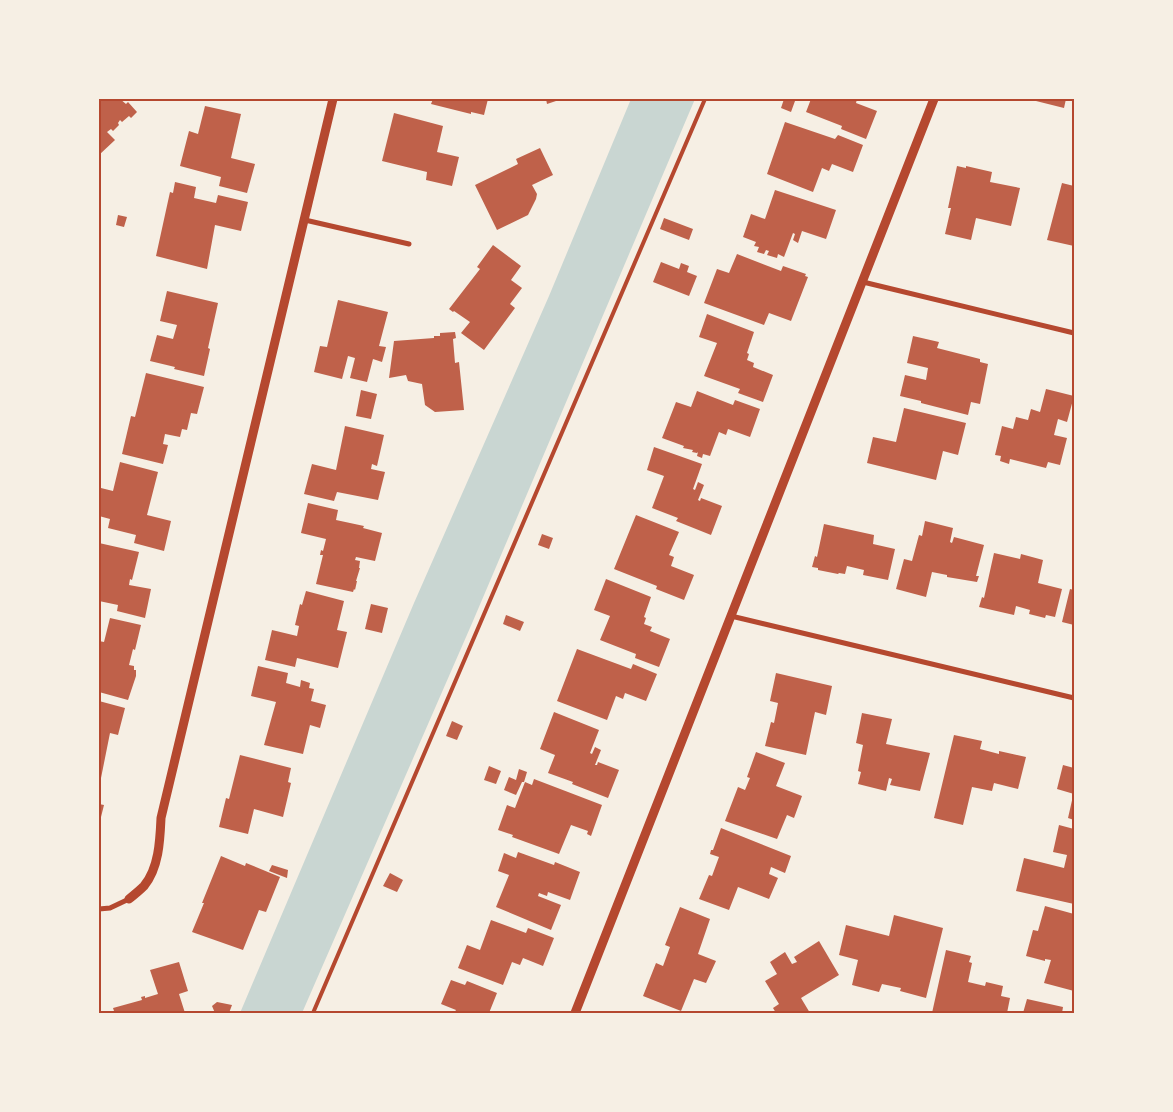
<svg xmlns="http://www.w3.org/2000/svg" width="1173" height="1112" font-family="Figtree,sans-serif">
<style>
.water{fill:#c9d6d2}
.building{fill:#bf614a}
.lines{fill:none;stroke-linecap:round;stroke-linejoin:round}
.service{stroke:#b5482f;stroke-width:4}
.minor{stroke:#b5482f;stroke-width:5}
.tertiary{stroke:#b5482f;stroke-width:9}
.neatline{fill:none;stroke:#b5482f;stroke-width:2}
</style>
<rect width="100%" height="100%" fill="#f6efe4"/>
<!-- water -->
<path class="water" d="M631 99H695L473 621 302 1013H240L414 603 549 296Z"/>
<!-- building -->
<path class="building" d="M99 99H120L126 104 128 102 137 112 131 118 129 116 122 122 120 120 118 123 119 125 113 131 111 129 107 132 115 140 99 155Z
M433 99H488L484 115 471 112V114L431 104Z
M546 99H562L547 104Z
M784 99 795 101 791 112 781 108Z
M811 99H857L856 103 877 111 866 139 841 129 842 126 806 112Z
M1032 99H1066L1064 108 1032 100Z
M205 106 241 114 231 158 255 164 247 193 219 186 221 177 180 166 189 131 198 134Z
M394 113 443 126 437 152 459 157 452 186 426 180 427 172 382 161Z
M785 122 835 139 838 135 863 145 853 172 832 164 829 171 822 168 813 192 767 174Z
M540 148 553 175 532 185 537 194 536 199 528 215 497 230 475 185 518 164 516 159Z
M957 166 966 168V166L992 172 990 182 1020 188 1011 226 976 218 971 240 945 234 951 208H948Z
M175 182 196 187 194 198 216 203 218 195 248 202 241 231 215 225 207 269 156 256 170 192 173 193Z
M1062 183 1074 186 1073 193H1074V246L1047 240Z
M775 190 836 210 826 239 802 231 798 243 793 240 795 234 793 233 784 257 778 254 777 258 767 255 769 251 766 250 764 254 757 252 759 247 754 246 756 242 743 237 751 214 765 219Z
M118 215 127 217 124 227 116 225Z
M664 218 693 229 689 240 660 229Z
M493 245 521 266 511 280 522 288 510 304 515 308 484 350 461 333 470 322 454 311 453 312 449 309 480 269 477 267Z
M737 254 781 271 783 266 806 274 805 276 808 277 791 321 769 313 764 325 704 303 717 269 729 273Z
M661 262 679 269 681 263 689 266 687 272 697 276 689 296 653 282Z
M167 291 218 303 208 348 210 349 204 376 174 369 175 367 150 361 157 335 173 339 177 325 160 321Z
M338 300 388 312 379 346 386 347 382 362 373 359 367 382 350 378 355 358 348 356 342 379 314 372 320 346 327 347Z
M707 314 754 332 747 353 749 354 747 360 754 363 753 367 773 375 763 402 738 393 740 389 704 376 717 343 699 337Z
M455 332 456 338 453 339 455 363 459 362 464 410 435 412 425 405 422 384 408 381 406 375 389 378 394 341 434 338V336H440V333Z
M913 336 939 342 937 348 980 359V362L988 364 980 404 971 402 968 415 921 403V401L900 396 905 375 926 380 928 368 907 363Z
M146 373 204 387 197 414 191 413 187 430 182 429 180 437 165 434 163 444 168 445 163 464 122 454 131 416 135 417Z
M1046 389 1074 396 1067 422 1058 419 1054 435 1067 438 1060 465 1048 462 1046 468 1010 459 1009 464 1000 461 1001 456 995 455 1002 426 1013 429 1016 417 1028 420 1031 409 1040 412Z
M361 390 377 394 371 419 356 416Z
M697 391 733 405 735 400 760 409 750 437 728 429 726 435 719 432 710 456 703 454 702 458 697 456 698 452 697 453 692 452 693 450 683 448 684 446 662 438 676 402 691 407Z
M904 408 966 423 958 455 943 451 936 480 867 463 873 437 896 442Z
M345 426 384 435 377 466 372 464 371 469 385 472 378 500 337 492 334 501 304 494 312 464 336 470Z
M654 447 702 464 693 489 695 490 698 482 704 485 698 500 700 501 701 498 722 506 711 535 676 521 678 518 652 508 664 476 647 470Z
M120 462 158 472 147 515 171 521 164 551 134 543 136 535 108 528 110 519 99 516V497L101 488 113 491Z
M308 503 338 510 336 520 364 526 363 528 382 533 375 561 356 557 355 560 360 561 359 568H360L356 581H357L355 590 354 589 353 592 316 584 323 555H320L321 550 323 551 326 539 301 533Z
M636 515 679 532 669 555 674 557 671 566 694 575 684 600 656 589 657 586 614 569Z
M925 521 953 528 950 542 952 543 954 537 984 545 976 576H979L977 582 947 577V575L932 572 926 597 896 589 904 559 912 561 919 535 922 536Z
M824 524 874 535 873 544 895 549 888 580 863 575 864 570 847 566 845 574 839 573 838 574 818 570V568L812 567 815 556 817 557Z
M542 534 553 538 549 549 538 545Z
M99 543 139 552 132 580 130 579 129 585 151 589 145 618 117 611 118 605 99 601Z
M994 553 1020 559 1021 554 1043 560 1038 583 1062 589 1055 617 1046 615 1045 618 1029 614 1030 610 1016 606 1014 615 979 607 982 597 984 598Z
M606 579 651 597 644 617 646 618 644 624 652 627 650 631 670 639 659 667 635 658 636 654 600 640 610 616 594 610Z
M1070 589 1074 590V625L1062 622Z
M306 591 344 601 337 630 347 632 338 668 297 658 295 667 265 660 272 630 297 636 299 626 295 625 300 604 302 605Z
M371 604 388 608 382 633 365 629Z
M506 615 524 622 520 631 503 624Z
M110 618 141 625 135 650 133 649 129 665 134 666V670H136V676L128 700 99 692V641L104 642Z
M577 649 631 669 633 664 657 674 646 701 625 693 623 699 616 696 607 720 557 701Z
M258 666 288 673 286 683 300 687 301 680 310 683 309 688 314 689 311 701 326 705 320 728 310 725 303 754 264 745 276 702 251 696Z
M776 673 832 686 826 715 815 712 806 755 765 746 771 722 774 723 778 703 770 701Z
M99 701 125 708 118 735 110 733 101 778 99 777Z
M554 712 599 730 590 753 592 754 595 747 601 750 595 765H597L598 762 619 770 608 798 572 784 573 782 548 773 555 755 540 749Z
M862 713 892 719 886 744 930 753 920 791 890 785 892 779 889 778 886 791 858 784 861 772 858 771 863 745 856 743Z
M452 721 463 726 457 740 446 736Z
M954 735 982 741 980 749 999 754V751L1026 757 1018 789 994 783 992 791 972 787 963 825 934 818Z
M756 752 785 763 776 786 802 796 794 818 787 815 777 839 725 821 738 787 745 790 750 778 747 777Z
M240 755 291 768 288 782 291 783 283 817 254 809 248 834 219 827 226 798 229 799Z
M1063 765 1074 768V794L1057 789Z
M489 766 501 771 496 784 484 780Z
M519 769 527 772 524 782H522L516 795 504 790 509 777 516 780Z
M534 779 602 805 591 836 587 834 588 831 571 825 559 854 512 837 513 835 498 830 507 805 515 808 525 782 532 785Z
M1073 796H1074V820L1068 818Z
M99 804 104 805 99 825Z
M1059 825 1074 829V904L1016 891 1024 858 1064 868 1067 855 1053 852Z
M721 828 791 856 785 873 771 867 769 874 778 878 769 899 738 887 729 910 699 899 709 875 712 876 719 857 710 854 711 850H713Z
M518 852 554 865 555 862 580 872 570 900 548 892 547 896 539 893 538 896 561 905 551 930 496 907 509 875 498 871 504 853 516 858Z
M221 856 245 866 246 863 280 877 266 912 259 910 243 950 192 932 204 903H202Z
M272 865 288 870 287 878 269 871Z
M390 873 403 880 397 892 383 886Z
M1045 906 1074 914V991L1044 983 1051 960 1045 959V961L1026 956 1033 930 1038 931Z
M680 907 710 919 698 954 716 961 706 983 694 979 681 1011 643 996 656 963 663 966 670 947 665 945Z
M894 915 943 928 926 998 900 991 901 988 882 984 879 992 852 985 858 960 839 955 846 925 889 936Z
M491 920 526 933 528 928 554 938 543 966 523 958 520 965 512 962 503 985 458 968 467 945 480 950Z
M819 941 839 975 801 998 810 1013H776L773 1008 779 1004 765 981 777 974 770 962 785 952 792 964 797 962 794 957Z
M946 950 971 956 969 962 972 963 968 982 985 986 986 982 1003 986 1001 996 1010 998 1007 1013H932Z
M179 962 188 991 179 994 185 1013H116L114 1011 113 1008 142 1000 141 997 145 996V998L158 994 150 970Z
M451 980 465 985 467 981 497 993 489 1013H454L456 1010 441 1004Z
M1027 999 1063 1007 1062 1013H1023Z
M217 1002 232 1005 229 1013H215L212 1006Z"/>
<g class="lines">
<!-- service -->
<path class="service" d="M313 1013 705 99"/>
<!-- minor -->
<path class="minor" d="M305 220 409 244
M863 282 1074 333
M731 616 1074 698
M99 909 110 908 129 899"/>
<!-- tertiary -->
<path class="tertiary" d="M129 899C134 895 139 891 144 886 159 868 160 840 161 818L333 99
M575 1013 934 99"/>
</g>
<!-- border -->
<rect width="1173" height="1112" fill="none" stroke="#f6efe4" stroke-width="200"/>
<rect x="100" y="100" width="973" height="912" class="neatline"/>
</svg>
